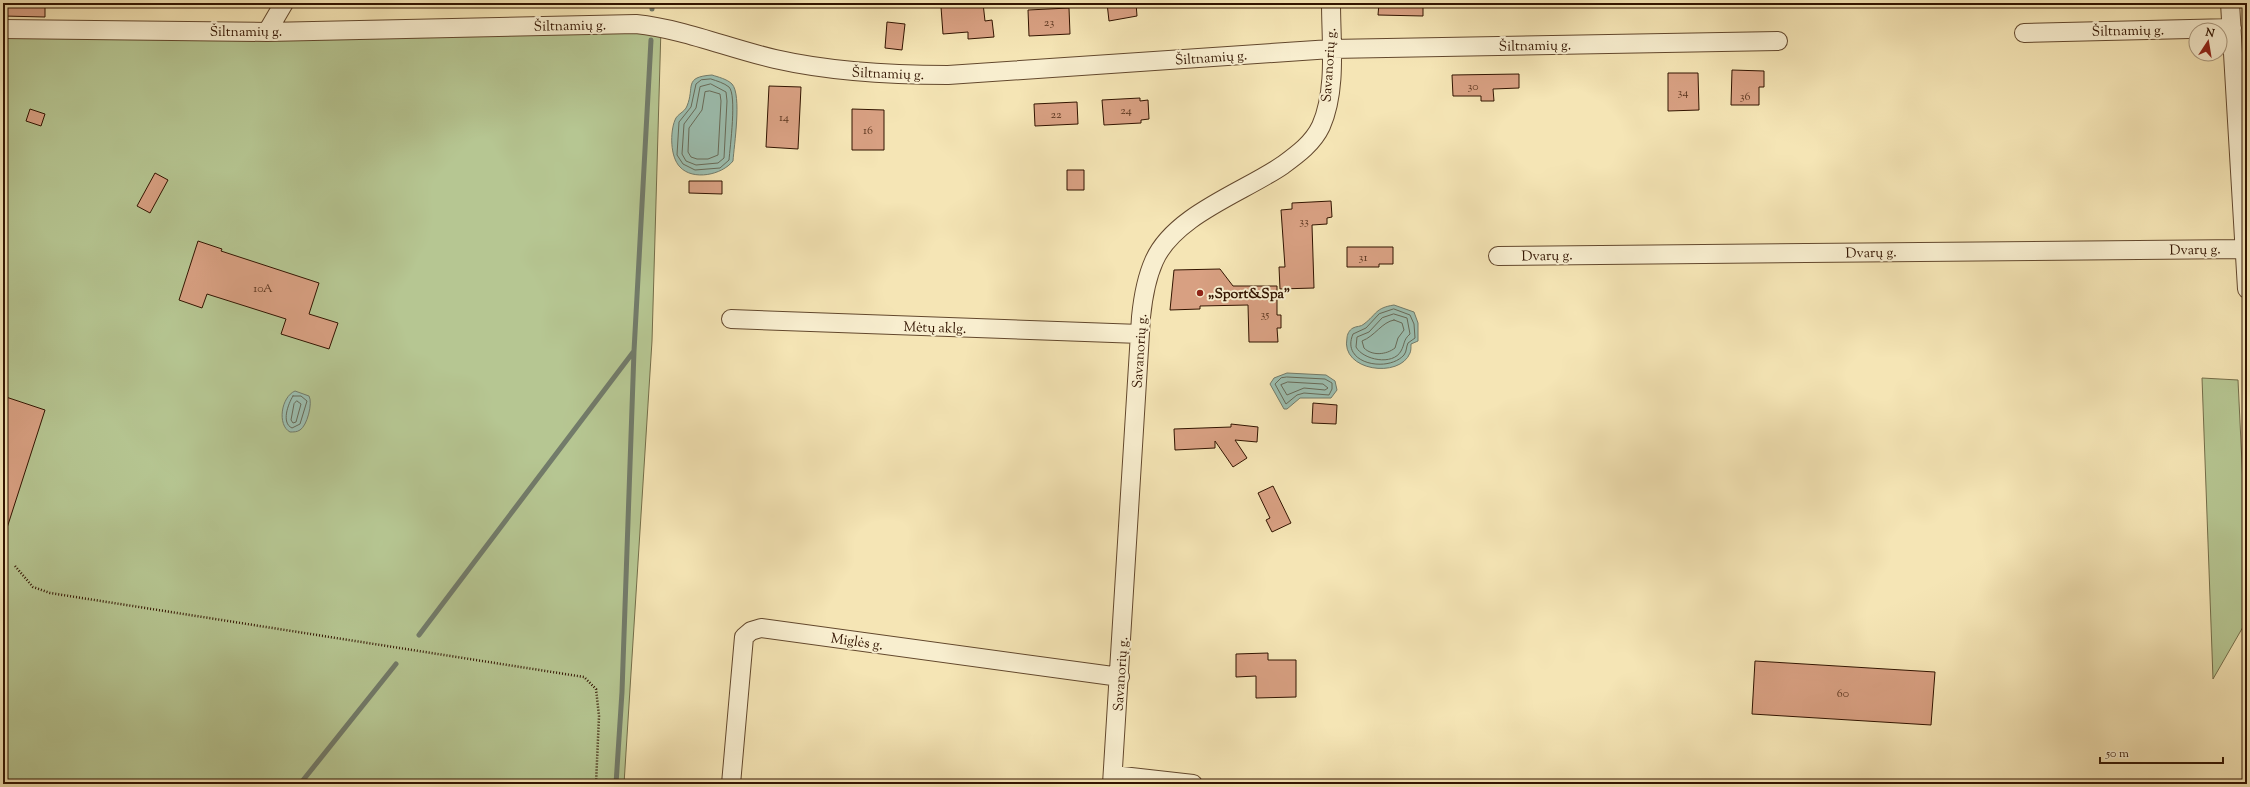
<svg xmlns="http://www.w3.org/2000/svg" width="2250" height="787" font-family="'Sorts Mill Goudy',serif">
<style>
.green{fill:#b6c692;stroke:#746d49}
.water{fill:#9cbfb1;stroke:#727b6a}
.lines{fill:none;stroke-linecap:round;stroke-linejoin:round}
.shore{stroke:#676a58;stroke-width:1}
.stream{stroke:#727b6a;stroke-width:5}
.building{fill:#d8a082;stroke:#321400}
.street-casing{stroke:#63482d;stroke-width:20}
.path{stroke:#321400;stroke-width:2.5;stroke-dasharray:1 2;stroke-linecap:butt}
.street{stroke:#f8eecf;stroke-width:18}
.poi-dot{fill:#8f2418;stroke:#f8eecf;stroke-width:1.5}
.labels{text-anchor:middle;stroke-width:4;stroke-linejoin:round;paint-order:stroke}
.number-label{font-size:12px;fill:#5c3720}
.street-label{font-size:14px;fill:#321400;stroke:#f8eecf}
.poi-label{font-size:14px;font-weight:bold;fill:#321400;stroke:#f8eecf;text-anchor:start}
</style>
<rect width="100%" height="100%" fill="#f5e5b5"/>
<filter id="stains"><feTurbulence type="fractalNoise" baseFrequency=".005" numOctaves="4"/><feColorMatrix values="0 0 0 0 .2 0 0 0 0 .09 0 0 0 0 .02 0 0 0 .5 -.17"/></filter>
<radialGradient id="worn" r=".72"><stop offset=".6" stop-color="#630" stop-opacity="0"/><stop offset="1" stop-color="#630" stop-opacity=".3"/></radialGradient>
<!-- green -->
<path class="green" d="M661 27 652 341 624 784H3V29Z
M2202 378 2238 380 2247 569V620L2213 679Z"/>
<!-- water -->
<path class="water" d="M712 75C718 77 727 79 732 84 742 95 734 146 733 161 722 175 693 181 680 167 670 157 670 132 675 120 677 114 685 112 687 106 695 87 683 77 712 75Z
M1394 305 1414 312 1418 323V341L1411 344C1411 347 1411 351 1410 353 1400 379 1340 371 1347 338 1347 335 1349 330 1353 328 1356 326 1361 327 1364 324 1377 314 1375 308 1394 305Z
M1287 373 1326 375 1335 381 1337 390 1331 398H1300L1287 409H1284L1270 384 1274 378Z
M295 391 309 396C313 403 307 426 300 430 297 432 294 432 290 432 277 425 281 397 295 391Z"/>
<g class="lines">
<!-- shore -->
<path class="shore" d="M711 79C717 81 724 83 729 87 737 95 730 147 729 160L720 168 695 170 683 164 677 155 679 122 691 107 696 84 701 80Z
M711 84 726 92 727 101 724 158 718 163 696 165 686 161 682 154 684 124 696 108 700 87Z
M710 91 720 94 721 101 718 155 708 159H697L691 157 688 152 689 128 702 110 705 92Z
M1394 309 1410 315 1414 324 1415 338 1408 343C1406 347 1407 351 1404 355 1388 373 1340 364 1353 334L1366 328 1379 314Z
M1394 314 1407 318 1410 334C1403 340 1405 344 1401 351 1393 366 1363 360 1356 347L1357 337 1369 332 1382 318Z
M1394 320 1402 323 1404 330 1398 338 1395 348C1386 355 1372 356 1364 348L1362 341C1375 336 1382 322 1394 320Z
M1287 377 1325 379 1332 383V389L1329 395 1304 393 1297 395 1286 404 1275 384 1281 378Z
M1288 382 1323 384 1328 388 1325 390 1304 388 1287 395 1281 385Z
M293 396H301L307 401 300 424 292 428C281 423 288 404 293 396Z
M297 401 301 404 296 422 293 423 291 420 294 404Z"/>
<!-- stream -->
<path class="stream" d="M652 9V3
M419 635 634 351 651 40
M300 784 396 664
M616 784 622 692 634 351"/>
</g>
<!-- building -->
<path class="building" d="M3 3H45V17L3 16Z
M983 3 985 21 992 20 994 37 968 39V32L943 34 941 7Z
M1107 3H1136L1137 16 1109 21Z
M1379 3H1423V16L1378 15Z
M1069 8 1070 34 1029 36 1028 10Z
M887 22 905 24 902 50 885 48Z
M1732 70 1764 71V87H1759V105H1731Z
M1668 73H1698L1699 110 1668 111Z
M1519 74V88L1493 89 1494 101H1481V96H1453L1452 75Z
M769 86 801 87 798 149 766 147Z
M1140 98V101L1148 100 1149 119 1141 120V123L1104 125 1102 100Z
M1077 102 1078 124 1035 126 1034 104Z
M30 109 45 114 41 126 26 121Z
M852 109 884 110V150H852Z
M1067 170H1084V190H1067Z
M155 173 168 180 150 213 137 206Z
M689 181H722V194L689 193Z
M1331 201 1332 217 1327 218V224L1312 225 1314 288 1280 289 1279 267H1285L1281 210 1292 209V203Z
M198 241 222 249 221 251 319 283 309 314 338 323 329 349 281 334 286 319 207 294 202 308 179 300Z
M1347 247H1393V264H1379V267H1347Z
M1220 269 1233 286H1277V315H1281V328H1277L1278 342H1249L1248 305 1200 306V309L1170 310 1174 270Z
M3 396 45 410 6 531 3 530Z
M1313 403 1337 405 1336 424 1312 423Z
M1231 424 1258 427 1257 442 1235 440 1247 458 1233 467 1215 441V448L1175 450 1174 429 1231 427Z
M1273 486 1291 523 1272 532 1266 520 1270 518 1258 493Z
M1268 653V660H1296V697L1256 698V676L1236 677V654Z
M1755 661 1935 672 1931 725 1752 714Z"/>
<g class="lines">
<defs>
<path id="street" d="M2230 3 2247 289
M3 29 267 32 636 24C683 29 728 48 775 59 832 72 889 75 948 75L1331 49 1778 41
M267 32 284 3
M2024 33 2232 28
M1498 256 2244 249
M731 319 1140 334
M1113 775 1193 784
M731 784 744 637 751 631 761 628 1120 677
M1112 784 1141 317C1143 297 1146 279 1154 261 1174 215 1244 192 1283 165 1298 154 1313 143 1321 126 1337 90 1331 42 1331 3"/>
</defs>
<!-- street casing -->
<use href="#street" class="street-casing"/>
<!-- path -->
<path class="path" d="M15 566 33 587 50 593 584 677 596 689 599 716 596 784"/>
<!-- street -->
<use href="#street" class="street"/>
</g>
<!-- markers -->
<circle class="poi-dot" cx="1200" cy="293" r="4"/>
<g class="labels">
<!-- number labels -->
<g class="number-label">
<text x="1049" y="26">23</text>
<text x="1473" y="90">30</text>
<text x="1683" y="96">34</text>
<text x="1745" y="100">36</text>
<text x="1126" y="114">24</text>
<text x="1056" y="118">22</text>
<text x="784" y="121">14</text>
<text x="868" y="134">16</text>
<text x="1304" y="225">33</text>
<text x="1363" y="261">31</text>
<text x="263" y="292">10A</text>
<text x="1265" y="318">35</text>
<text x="1843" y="697">60</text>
</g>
<!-- street labels -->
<g class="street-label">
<text transform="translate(570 25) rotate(-1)" y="5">Šiltnamių g.</text>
<text transform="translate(2128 30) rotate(-1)" y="5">Šiltnamių g.</text>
<text x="246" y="36">Šiltnamių g.</text>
<text transform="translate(1535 45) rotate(-1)" y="5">Šiltnamių g.</text>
<text transform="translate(1211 57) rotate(-4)" y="5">Šiltnamių g.</text>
<text transform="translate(1328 65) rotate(-86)" y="5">Savanorių g.</text>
<text transform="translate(888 73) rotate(2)" y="5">Šiltnamių g.</text>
<text transform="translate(2195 249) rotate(-1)" y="5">Dvarų g.</text>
<text transform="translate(1871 252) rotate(-1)" y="5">Dvarų g.</text>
<text transform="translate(1547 255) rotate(-1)" y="5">Dvarų g.</text>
<text transform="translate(935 327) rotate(2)" y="5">Mėtų aklg.</text>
<text transform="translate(1139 351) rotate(-86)" y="5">Savanorių g.</text>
<text transform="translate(857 641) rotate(8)" y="5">Miglės g.</text>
<text transform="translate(1120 674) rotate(-86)" y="5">Savanorių g.</text>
</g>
<!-- poi labels -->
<g class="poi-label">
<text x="1208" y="298">„Sport&amp;Spa”</text>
</g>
</g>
<!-- margin -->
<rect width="2250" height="787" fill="none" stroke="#f5e5b5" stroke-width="16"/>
<rect x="4" y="4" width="2242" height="779" fill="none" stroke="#321400" stroke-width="2"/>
<rect x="8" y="8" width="2234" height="771" fill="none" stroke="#321400"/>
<!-- north arrow -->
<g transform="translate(2208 42) rotate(12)"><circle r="19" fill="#f8eecf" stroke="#a9977c"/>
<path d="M0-3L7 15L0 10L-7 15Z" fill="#8f2418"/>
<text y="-6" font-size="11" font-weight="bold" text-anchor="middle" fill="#321400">N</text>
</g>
<!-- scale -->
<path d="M2100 757v6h123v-6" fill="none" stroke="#321400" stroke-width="2"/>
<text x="2106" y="757" font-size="12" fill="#321400" stroke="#f8eecf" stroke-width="3" paint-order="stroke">50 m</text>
<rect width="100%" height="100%" filter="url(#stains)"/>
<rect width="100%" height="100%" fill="url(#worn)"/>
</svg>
